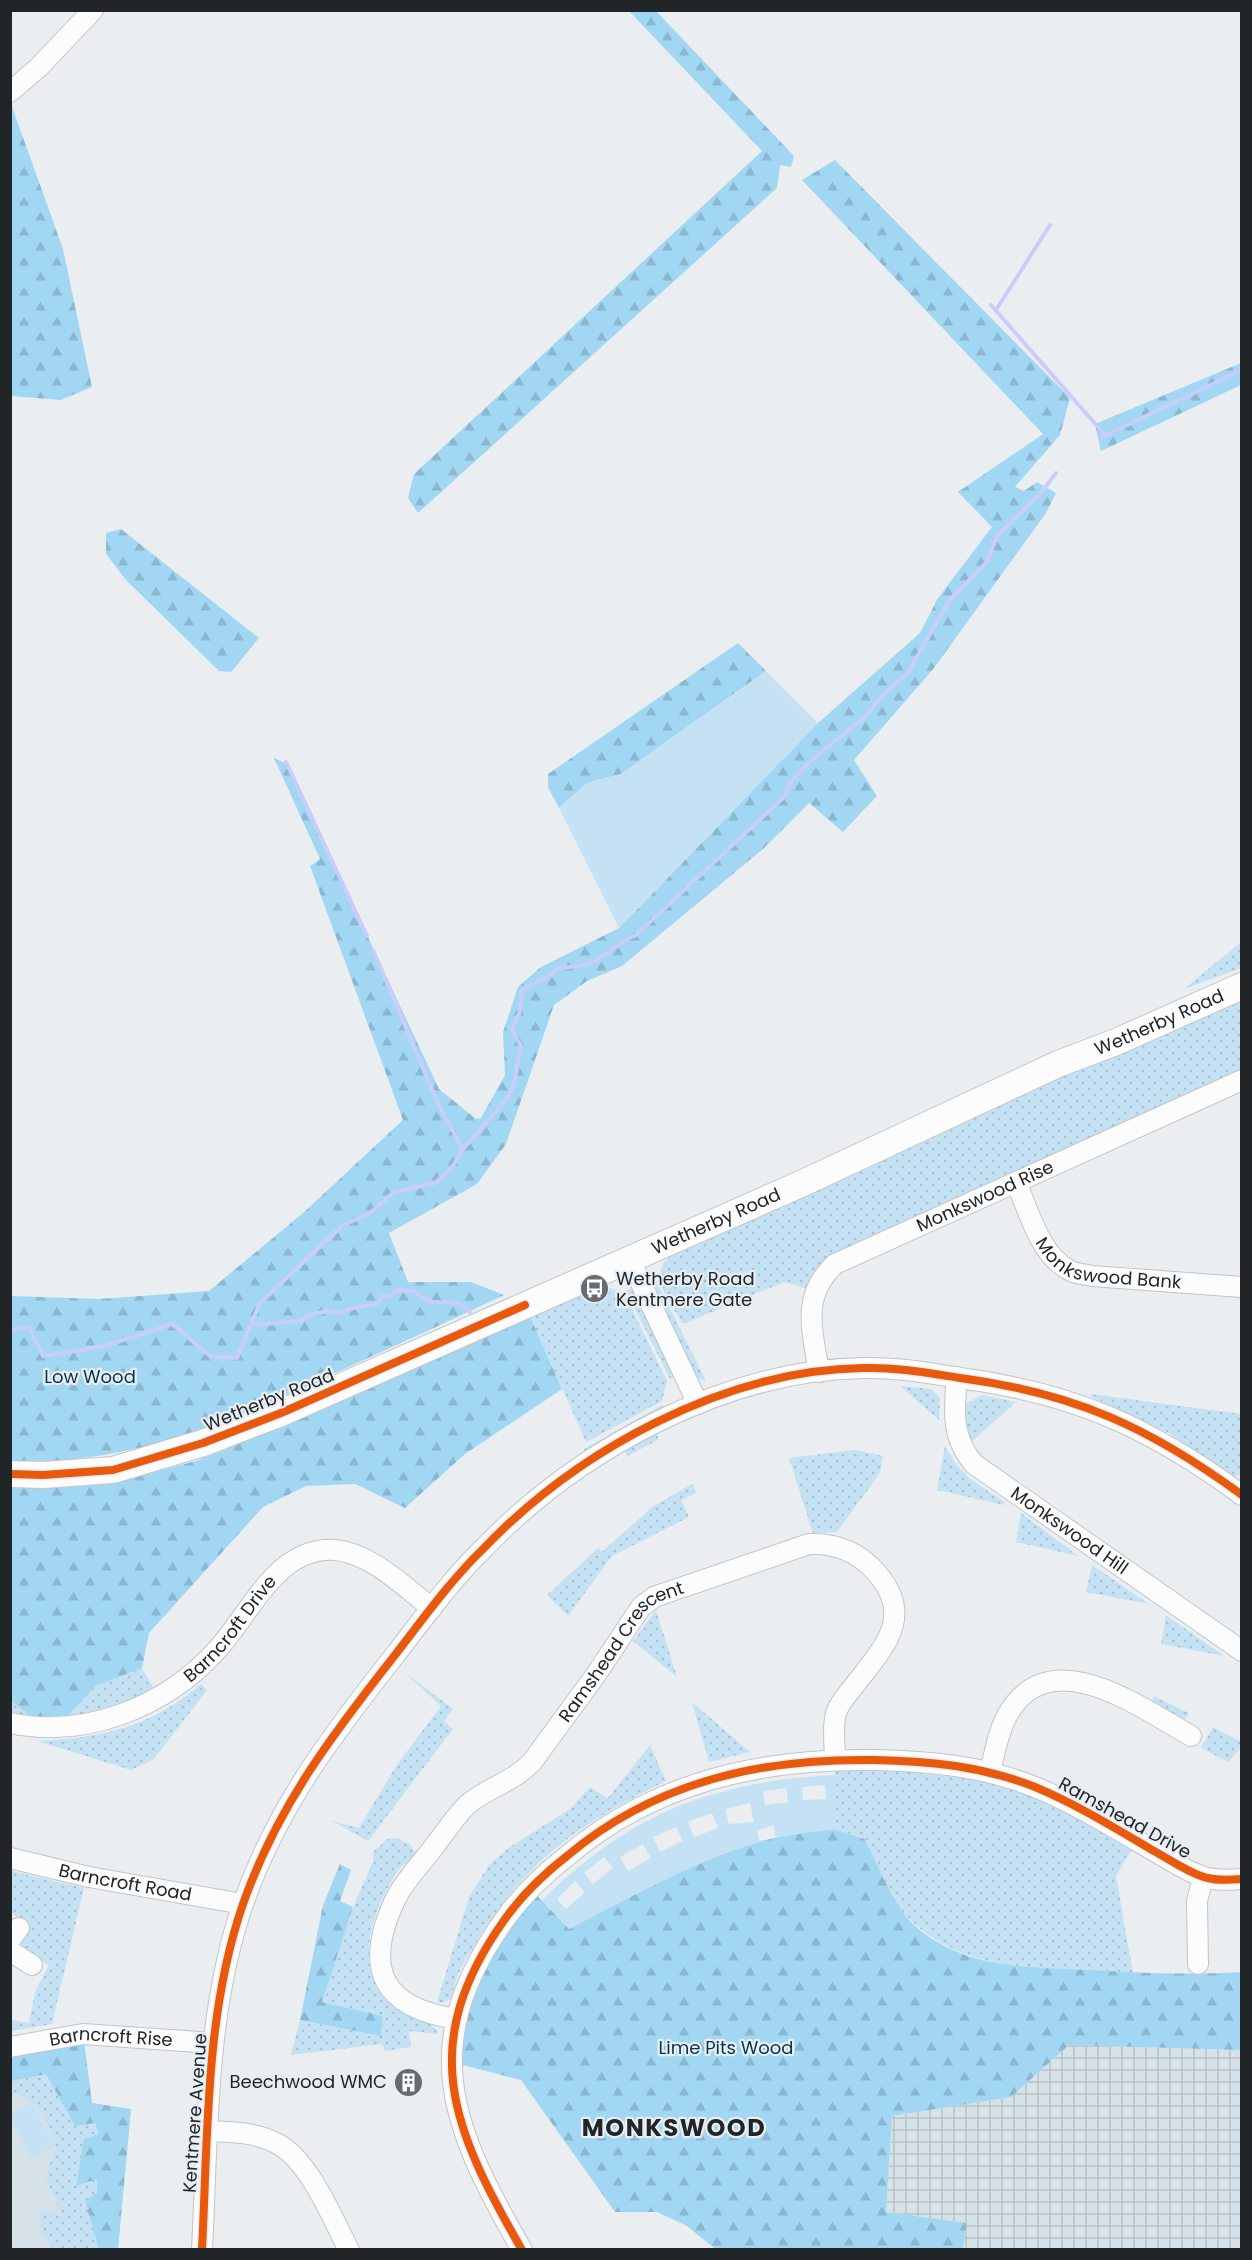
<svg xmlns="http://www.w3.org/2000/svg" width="1252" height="2260" font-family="Poppins,sans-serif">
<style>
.built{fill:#d7e2e8}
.industrial{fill:url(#industrial-grid)}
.grass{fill:url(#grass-dots)}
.forest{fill:url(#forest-firs)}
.garden{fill:#c4e2f4;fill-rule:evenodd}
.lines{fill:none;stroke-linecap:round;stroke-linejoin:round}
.stream{stroke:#cacdfb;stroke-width:4}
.minor-casing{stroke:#c1c5c7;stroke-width:22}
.major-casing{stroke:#c1c5c7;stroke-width:28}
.minor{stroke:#fcfcfd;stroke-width:20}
.major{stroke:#fcfcfd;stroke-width:26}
.cycleway-casing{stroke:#e7eff4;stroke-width:11}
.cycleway{stroke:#e8590c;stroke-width:8}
.labels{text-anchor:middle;stroke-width:4.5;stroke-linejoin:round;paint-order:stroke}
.street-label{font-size:18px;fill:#222527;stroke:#e7eff4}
.poi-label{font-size:18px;fill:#222527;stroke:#e7eff4;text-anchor:start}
.park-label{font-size:18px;fill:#073346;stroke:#e7eff4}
.district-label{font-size:24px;font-weight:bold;letter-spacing:1.5px;fill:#222527;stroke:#e7eff4}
</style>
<defs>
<pattern id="industrial-grid" width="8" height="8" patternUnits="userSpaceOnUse" patternTransform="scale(1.5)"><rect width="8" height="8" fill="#d7e2e8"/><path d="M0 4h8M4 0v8" fill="none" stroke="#b8c2c7"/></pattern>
<pattern id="grass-dots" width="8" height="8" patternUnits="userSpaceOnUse" patternTransform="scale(1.5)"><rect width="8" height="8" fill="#c4e2f4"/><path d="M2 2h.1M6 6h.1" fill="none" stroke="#a8c2d1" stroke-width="1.8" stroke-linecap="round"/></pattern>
<pattern id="forest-firs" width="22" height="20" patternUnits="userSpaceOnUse" patternTransform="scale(1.5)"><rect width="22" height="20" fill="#a2d7f3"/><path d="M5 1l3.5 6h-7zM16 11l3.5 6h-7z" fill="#8bb8d0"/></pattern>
</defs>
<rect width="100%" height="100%" fill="#eaeef1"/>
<!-- built -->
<path class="built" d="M84 2041 92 2103 131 2109 118 2249 11 2250V2056Z"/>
<!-- industrial -->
<path class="industrial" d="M1069 2045 1241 2050V2249H963L967 2223 886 2212 892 2116 1011 2097Z"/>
<!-- grass -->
<path class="grass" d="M1241 942V968L1184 989Z
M1241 995V1080L852 1255 814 1291 784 1282 683 1324C672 1305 648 1277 668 1258Z
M657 1282 706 1381 695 1377 650 1285Z
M604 1286 624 1293 667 1381 662 1401 586 1442 529 1314 583 1290 585 1294Z
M634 1287 677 1376 670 1379 626 1291Z
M900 1386 931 1389 940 1398 939 1420Z
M1091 1394 1241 1414V1475L1233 1476 1169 1433 1090 1396Z
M982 1395 1016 1402 970 1443 963 1405Z
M662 1405 665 1412 587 1455 584 1449Z
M656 1433 659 1439 628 1456 625 1451Z
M945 1446 955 1463 969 1478 1004 1502V1505L937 1490Z
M855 1450 883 1456 880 1473 837 1532 813 1533 789 1458Z
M692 1484 697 1493 681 1500 689 1517 612 1556 568 1616 547 1595 598 1548 602 1552 652 1507Z
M1021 1513 1078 1556 1016 1542Z
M1092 1565 1149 1604 1086 1592Z
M656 1610 677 1677 633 1641Z
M1166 1615 1224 1656 1161 1644Z
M142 1668 156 1692 86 1718 11 1717V1701L30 1716H67L96 1686Z
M404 1672 453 1709 444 1721 453 1729 368 1841 332 1821 359 1828 396 1766 441 1706Z
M201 1684 207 1690 154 1759 131 1770 37 1741C102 1738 151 1727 201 1684Z
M1154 1696 1189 1713 1185 1720 1150 1706Z
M692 1702 750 1752 709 1762Z
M1213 1727 1241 1742V1748L1228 1762 1201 1748Z
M650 1745 666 1781C583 1822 530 1857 480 1936 468 1956 454 1975 452 1998L443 2003 437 2002 469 1897 489 1865 507 1849 570 1809 590 1787 608 1798Z
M893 1767 969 1775 1042 1797 1125 1842 1124 1845 1132 1849 1116 1876 1133 1973C1050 1969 954 1977 898 1906 888 1893 874 1856 866 1839L834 1829 835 1768Z
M395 1838 409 1843 415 1853C412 1861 403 1863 397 1872 371 1913 350 1974 396 2009 409 2018 433 2020 439 2034L409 2031 411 2047 385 2051 382 2044 291 2055 300 2020 381 2036 383 2016 322 2002 349 1917 373 1861V1852L387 1839Z
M11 1871 84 1888 52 2024 11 2031V2020L29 2023 35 1992 49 1965 23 1950 20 1943 28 1930 11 1911Z
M47 2074 75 2126 95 2123 99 2134 76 2185 98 2178 97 2193 85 2201 99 2249H53L41 2232 40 2209 63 2216 45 2178 56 2147C50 2125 35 2094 11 2093V2081Z"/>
<!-- forest -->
<path class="forest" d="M629 11H656L794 156 791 167 780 165 777 188 418 513 408 498 414 474 762 151Z
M11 104 63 249 92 387 61 400 11 396Z
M835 160 1070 398 1060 435 1015 487 1024 491 1037 482 1056 493 1046 513 934 668 854 760 877 796 843 832 809 803 763 849 622 966 587 981 554 1005 506 1144 477 1184 389 1233 408 1282H471L504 1295C451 1320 397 1345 344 1369 239 1418 129 1467 11 1461V1296L99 1299 209 1291 303 1213 403 1120 310 866 320 859 274 758 287 764 439 1089 476 1119 481 1118 505 1075 503 1032 518 987 541 967 619 928 818 723 920 633 938 598 992 527 958 492 1043 434 802 180Z
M1241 363V385L1101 451 1095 424Z
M121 529 259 638 231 672 219 671 126 580 106 554V533Z
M738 643 766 671 621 774 587 783 559 808 548 787V774Z
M529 1314 562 1389 465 1454 405 1508 355 1484 306 1486 263 1507 149 1633 142 1668 96 1686 67 1716H30L11 1701V1487L53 1488 127 1479 196 1461 273 1430Z
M834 1829 865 1839C882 1872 894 1912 925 1934 973 1969 1031 1967 1087 1970 1139 1973 1190 1975 1241 1972V2050L1069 2045 1011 2097 892 2116 886 2212 967 2223 963 2249H715L687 2226 657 2212H615L521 2080 451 2062 467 1982 531 1889 569 1929C632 1896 697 1858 766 1840 788 1834 812 1832 834 1829Z
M340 1864 351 1870 340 1901 353 1907 322 2002 383 2016 381 2036 300 2020 323 1905Z
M84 2041 92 2103 131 2109 118 2249H99L85 2201 97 2193V2179L76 2186 84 2139 99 2134 95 2123 75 2126 46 2074 11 2081V2056Z"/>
<!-- garden -->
<path class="garden" d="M766 671 818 723 619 928 559 808 587 783 621 774Z
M835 1775 834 1829 776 1837 773 1825 757 1831 759 1840H766C697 1860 633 1896 569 1929L542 1900C629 1814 713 1781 835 1775ZM825 1785 826 1799 803 1800 802 1787ZM786 1788 788 1802 765 1805 763 1791ZM750 1803 754 1822 729 1824 725 1809ZM712 1813 718 1828 694 1837 688 1822ZM676 1827 683 1841 660 1852 653 1837ZM643 1844 651 1858 628 1871 620 1857ZM604 1857 613 1868 593 1884 584 1873ZM575 1881 585 1892 566 1909 557 1899Z
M32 2103 55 2146 31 2159 11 2119 10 2114Z"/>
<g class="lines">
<!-- stream -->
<path class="stream" d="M991 305 1105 435
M996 310 1050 225
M1102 437 1242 370
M286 762 367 936
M373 950 439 1106 463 1149
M251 1325 301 1321 310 1315 328 1311 341 1313 348 1309 377 1304 382 1296 389 1297 397 1290 414 1291 424 1299 433 1302 459 1303 470 1312
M10 1330 29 1327 43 1356 105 1346 172 1324 210 1356 237 1358 260 1303 343 1225 369 1214 394 1192 435 1183 451 1169 463 1149 506 1100 514 1084 521 1046 512 1030 519 1014 522 990 554 973 558 968C569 967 581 967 591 963 608 955 618 942 636 935L784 797 792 780 813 759 865 717 884 693 907 674 949 601 987 562 997 536 1040 494 1056 473"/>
<defs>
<g id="minor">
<path d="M10 92 39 67 93 10"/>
<path id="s1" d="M1016 1182C1029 1211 1039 1254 1069 1270 1075 1274 1085 1274 1092 1276L1242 1287"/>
<path d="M630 1260 698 1404"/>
<path id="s2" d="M819 1372C812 1329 801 1296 835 1264L1242 1080"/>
<path id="s3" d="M957 1377C954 1411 951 1437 974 1464L1242 1651"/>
<path id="s4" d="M10 1723C85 1739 165 1707 216 1651 250 1615 276 1546 335 1550 371 1553 404 1587 432 1608"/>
<path d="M990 1771C995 1753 998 1731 1008 1714 1051 1640 1141 1708 1191 1736"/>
<path id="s5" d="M10 1858 89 1877 243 1904"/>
<path d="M10 1940 19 1928"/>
<path d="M10 1951 32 1965"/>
<path d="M1198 1964 1197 1901 1203 1877"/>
<path id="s6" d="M457 2019C382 2008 363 1969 395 1900 404 1881 421 1864 433 1848 444 1834 455 1817 467 1805 486 1788 512 1783 532 1762L595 1676 641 1607 654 1597 809 1544C834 1543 857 1551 875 1571 916 1616 884 1647 854 1686 848 1694 839 1703 836 1713 832 1727 835 1745 835 1759"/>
<path id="s7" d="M10 2047 83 2034 213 2043"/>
<path d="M208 2131C231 2132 255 2132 276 2143 309 2159 332 2218 349 2250"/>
<path d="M202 2250C208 2134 205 2014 243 1904 277 1807 332 1735 395 1655 423 1619 450 1581 483 1549 578 1450 724 1370 863 1368 896 1367 928 1373 960 1378 1074 1393 1149 1427 1242 1495"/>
<path d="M522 2250C452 2128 415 2045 505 1919 522 1895 544 1874 567 1856 655 1782 761 1758 874 1760 930 1761 982 1766 1035 1787 1076 1804 1115 1828 1154 1851 1169 1859 1184 1870 1201 1876 1213 1881 1229 1880 1242 1879"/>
</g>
<g id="major">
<path id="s8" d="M10 1474 43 1475 113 1470 203 1443 281 1413 803 1183 1058 1064 1116 1042 1242 986"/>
</g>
</defs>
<!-- minor casing -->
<use href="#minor" class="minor-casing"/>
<!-- major casing -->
<use href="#major" class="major-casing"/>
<!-- minor -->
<use href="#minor" class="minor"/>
<!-- major -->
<use href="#major" class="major"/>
<defs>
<path id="cycleway" d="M10 1474 43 1475 113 1470 203 1443 281 1413 525 1305
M202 2250C208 2134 205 2014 243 1904 277 1807 332 1735 395 1655 423 1619 450 1581 483 1549 578 1450 724 1370 863 1368 896 1367 928 1373 960 1378 1074 1393 1149 1427 1242 1495
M522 2250C452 2128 415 2045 505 1919 522 1895 544 1874 567 1856 655 1782 761 1758 874 1760 930 1761 982 1766 1035 1787 1076 1804 1115 1828 1154 1851 1169 1859 1184 1870 1201 1876 1213 1881 1229 1880 1242 1879"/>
</defs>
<!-- cycleway casing -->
<use href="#cycleway" class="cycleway-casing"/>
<!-- cycleway -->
<use href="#cycleway" class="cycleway"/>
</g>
<!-- icons -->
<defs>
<symbol id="bus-disc" viewBox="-11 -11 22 22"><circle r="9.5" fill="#686b6e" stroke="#e7eff4"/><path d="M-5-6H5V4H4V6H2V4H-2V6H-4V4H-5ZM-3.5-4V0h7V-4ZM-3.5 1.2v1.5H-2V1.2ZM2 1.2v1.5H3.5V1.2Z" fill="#fff"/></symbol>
<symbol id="building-disc" viewBox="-11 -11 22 22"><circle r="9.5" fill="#686b6e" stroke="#e7eff4"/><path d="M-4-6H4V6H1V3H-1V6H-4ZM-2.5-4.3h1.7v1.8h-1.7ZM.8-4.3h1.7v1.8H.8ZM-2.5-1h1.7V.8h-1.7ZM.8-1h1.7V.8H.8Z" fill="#fff"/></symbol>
</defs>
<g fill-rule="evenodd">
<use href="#bus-disc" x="578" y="1272" width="33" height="33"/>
<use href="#building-disc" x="392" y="2066" width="33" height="33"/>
</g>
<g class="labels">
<!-- street labels -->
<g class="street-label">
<text dy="6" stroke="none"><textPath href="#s8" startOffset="1242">Wetherby Road</textPath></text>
<text dy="6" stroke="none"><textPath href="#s2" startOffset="280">Monkswood Rise</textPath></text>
<text dy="6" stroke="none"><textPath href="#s8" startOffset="756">Wetherby Road</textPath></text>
<text dy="6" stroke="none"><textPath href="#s1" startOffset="140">Monkswood Bank</textPath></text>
<text transform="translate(269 1400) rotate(-22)" y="6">Wetherby Road</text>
<text dy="6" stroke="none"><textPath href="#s3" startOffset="208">Monkswood Hill</textPath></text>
<text dy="6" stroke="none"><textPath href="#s4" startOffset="254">Barncroft Drive</textPath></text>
<text dy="6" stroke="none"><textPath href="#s6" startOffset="510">Ramshead Crescent</textPath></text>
<text transform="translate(1125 1818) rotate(29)" y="6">Ramshead Drive</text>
<text dy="6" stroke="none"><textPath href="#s5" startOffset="118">Barncroft Road</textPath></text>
<text dy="6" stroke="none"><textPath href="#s7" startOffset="102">Barncroft Rise</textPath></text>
<text transform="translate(195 2113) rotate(-86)" y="6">Kentmere Avenue</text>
</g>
<!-- poi labels -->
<g class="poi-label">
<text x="616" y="1285">Wetherby Road<tspan x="616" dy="21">Kentmere Gate</tspan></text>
<text x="387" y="2088" text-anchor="end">Beechwood WMC</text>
</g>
<!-- park labels -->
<g class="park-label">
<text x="90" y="1383">Low Wood</text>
<text x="726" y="2054">Lime Pits Wood</text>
</g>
<!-- district labels -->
<g class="district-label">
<text x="674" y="2136">MONKSWOOD</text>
</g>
</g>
<!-- border -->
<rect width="1252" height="2260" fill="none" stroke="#222527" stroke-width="24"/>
</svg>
